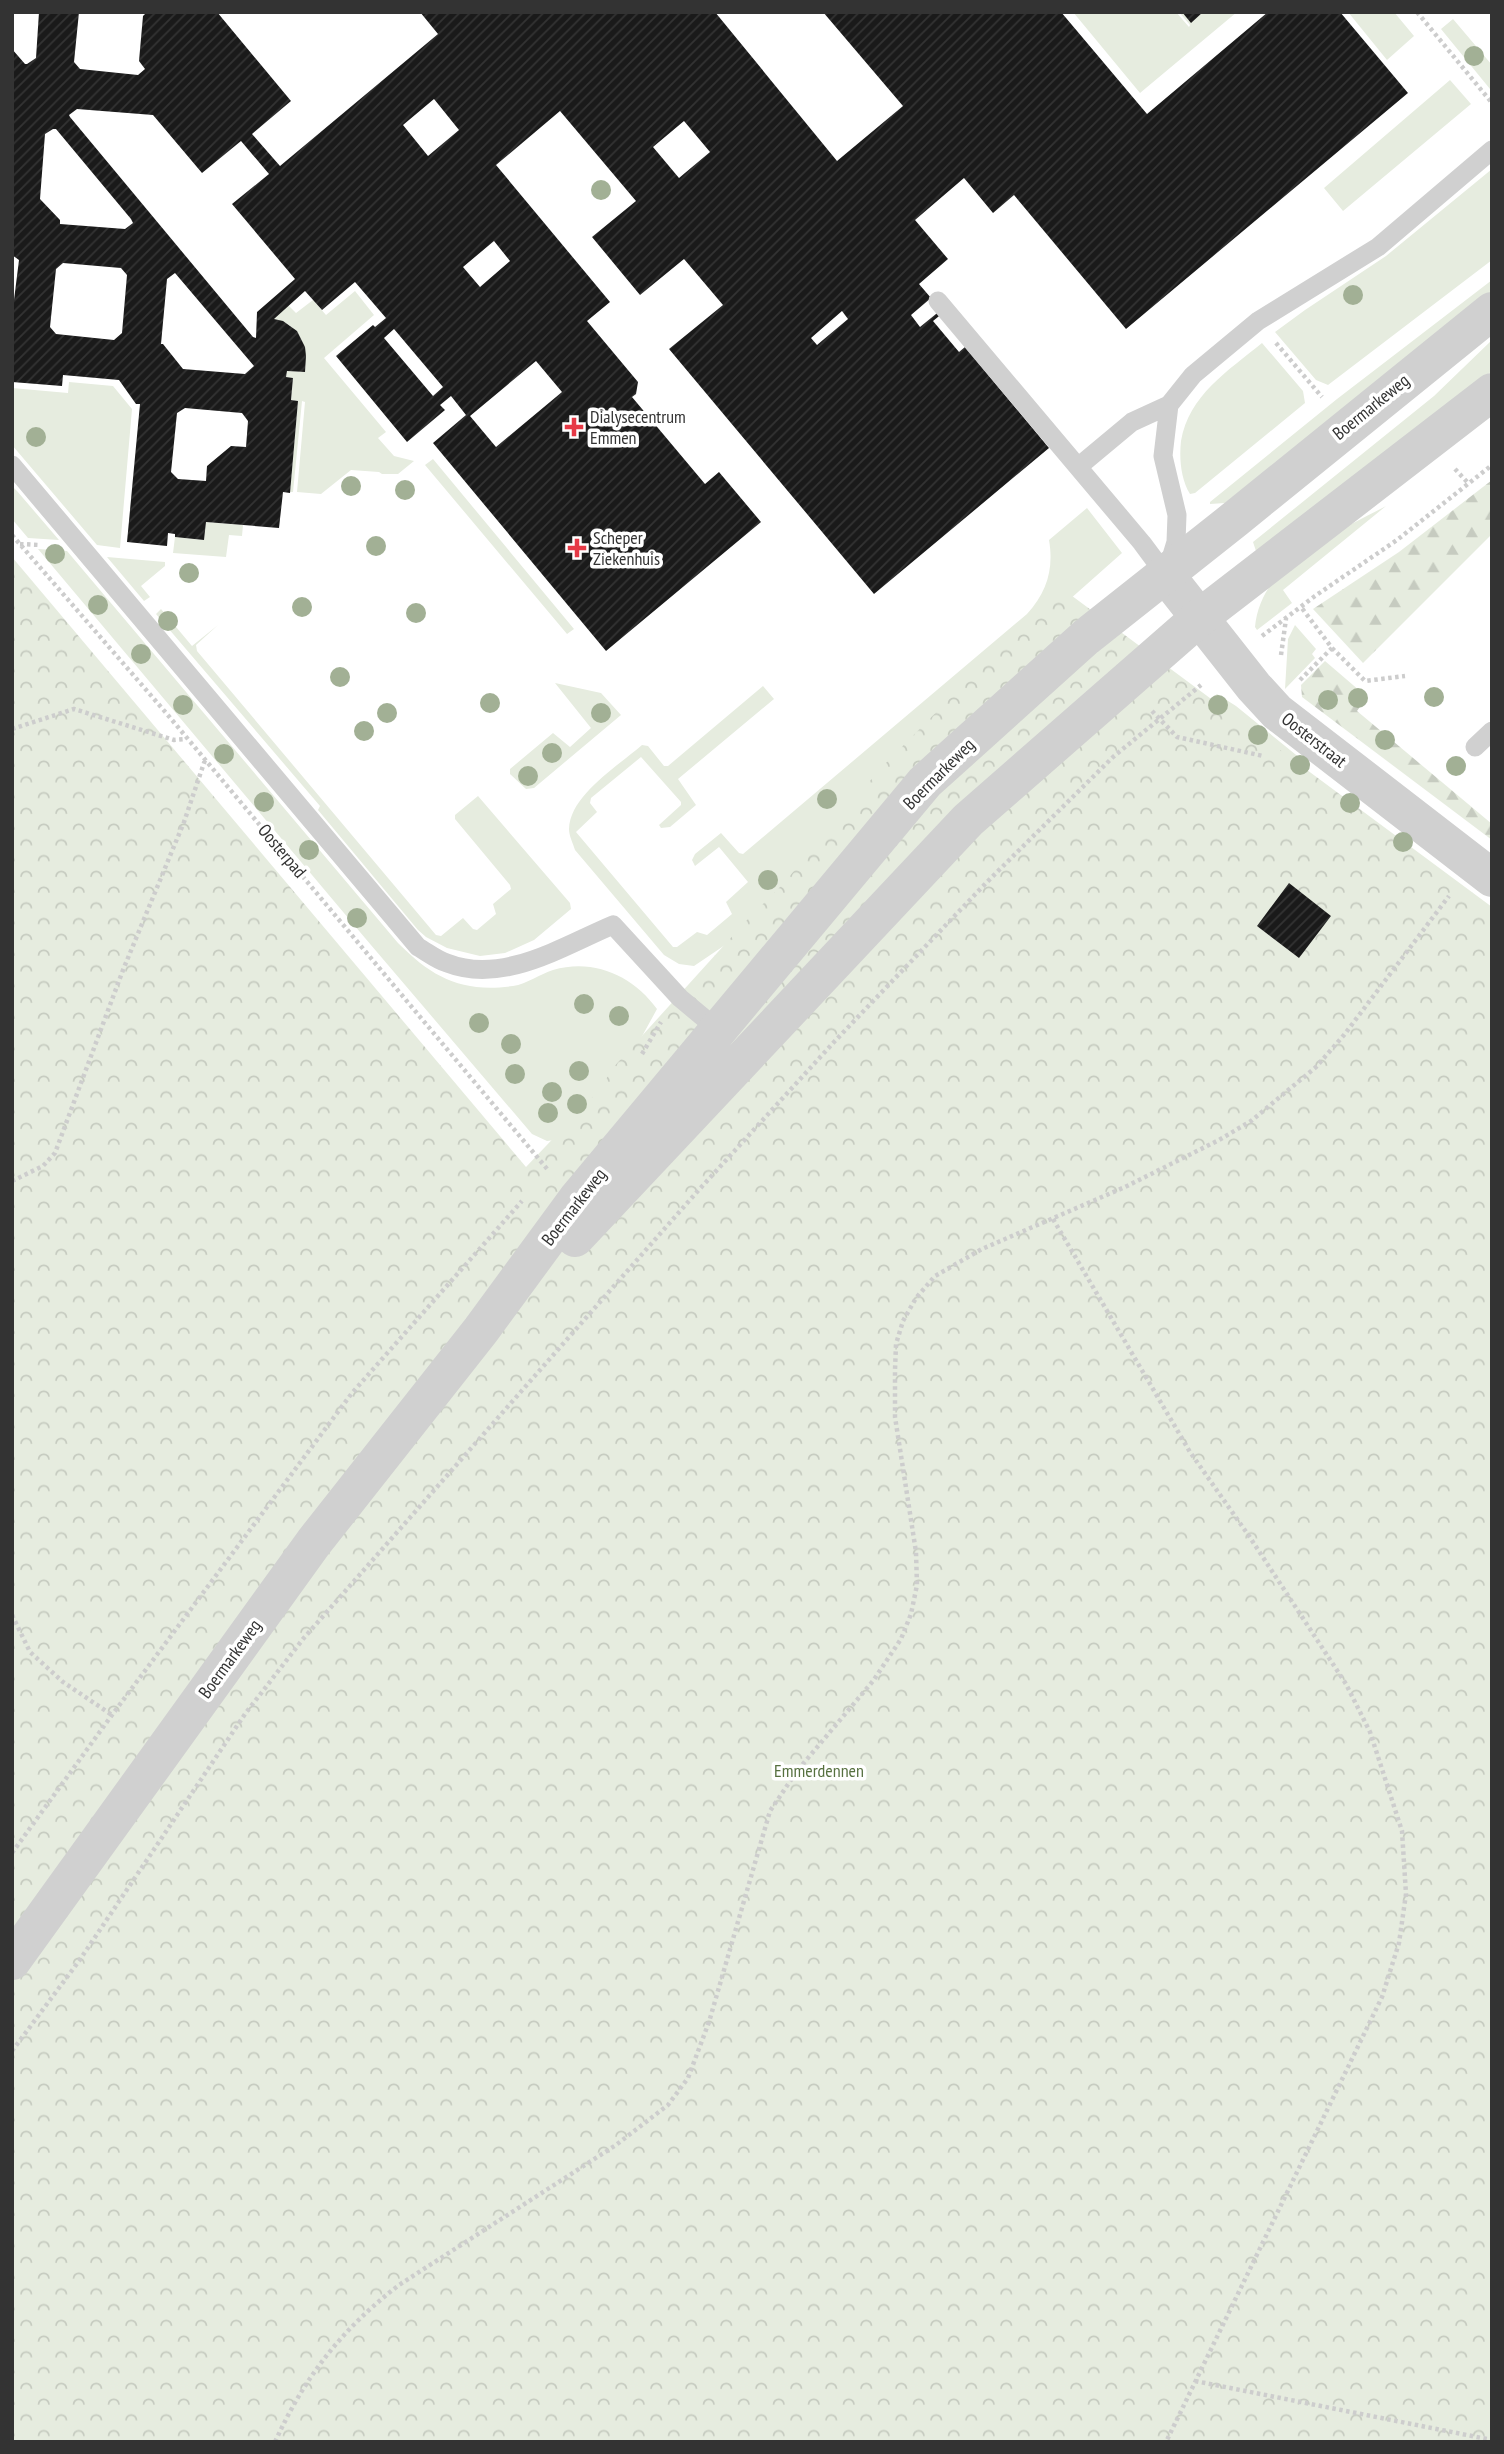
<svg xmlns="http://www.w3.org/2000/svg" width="1504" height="2454" font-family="'PT Sans Narrow',sans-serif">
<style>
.grass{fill:#e6ecdf}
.forest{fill:url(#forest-firs)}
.park{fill:url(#park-crowns)}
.building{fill:url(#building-hatch);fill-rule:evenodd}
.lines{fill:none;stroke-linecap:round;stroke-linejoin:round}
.path{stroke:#cdcdcd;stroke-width:4.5;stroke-dasharray:3.5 3.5;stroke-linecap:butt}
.service{stroke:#d0d0d0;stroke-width:19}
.minor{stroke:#d0d0d0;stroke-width:38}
.tertiary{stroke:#d0d0d0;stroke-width:38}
.tree{fill:#a2b095}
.poi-dot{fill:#e63946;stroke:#fff;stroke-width:2.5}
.labels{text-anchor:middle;stroke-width:7;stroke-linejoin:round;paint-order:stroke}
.street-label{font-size:18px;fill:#333;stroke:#fff}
.poi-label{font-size:18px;fill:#333;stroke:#fff;text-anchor:start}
.park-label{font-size:18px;fill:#56703f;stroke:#fff}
</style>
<defs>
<pattern id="forest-firs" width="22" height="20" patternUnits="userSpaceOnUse" patternTransform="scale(1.75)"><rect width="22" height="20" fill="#e6ecdf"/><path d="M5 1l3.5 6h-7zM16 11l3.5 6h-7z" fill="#c6cbc0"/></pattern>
<pattern id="park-crowns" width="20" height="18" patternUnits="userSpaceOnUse" patternTransform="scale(1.75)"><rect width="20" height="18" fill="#e6ecdf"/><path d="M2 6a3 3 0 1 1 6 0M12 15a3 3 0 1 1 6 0" fill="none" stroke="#c6cbc0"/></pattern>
<pattern id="building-hatch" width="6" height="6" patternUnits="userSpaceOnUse" patternTransform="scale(1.75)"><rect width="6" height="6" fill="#1a1a1a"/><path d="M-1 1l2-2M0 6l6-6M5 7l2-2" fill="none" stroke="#333"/></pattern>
</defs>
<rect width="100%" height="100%" fill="#fff"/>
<!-- grass -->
<path class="grass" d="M1073 12H1176L1189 27 1190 25 1179 12H1182L1191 22 1203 12H1237L1140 93Z
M1348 12H1394L1414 36 1387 60Z
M1453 19 1492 65 1490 89 1441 29Z
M1450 80 1471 104 1343 211 1324 188Z
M1492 169V260L1328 385 1316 380 1275 332 1305 310 1386 256Z
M1492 280V293L1225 503 1210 504V502L1337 399Z
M355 291 374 315 324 358 386 432 378 438 394 456 414 461 398 474H382L379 472 351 470 321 494 297 492 305 402 302 401 293 492H290L298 401 291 400 293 378 286 377 287 371 305 372C307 346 301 325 274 319L288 305 296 313 313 300 326 315Z
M1492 340V371L1256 551 1253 542 1434 396Z
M1262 343 1303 391 1305 403 1195 493 1190 494C1181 479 1179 459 1181 441 1189 395 1228 371 1262 343Z
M69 382 113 386 132 409 120 548 97 545 12 445V388L68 393Z
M433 459 574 629 567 634 425 465Z
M12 486 17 491 59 540 28 538 12 519Z
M1386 506 1283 590 1292 603 1257 630 1255 627C1261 562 1336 533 1386 506Z
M1087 508 1122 553 910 741 761 916 731 941 694 966 679 964 664 955 575 850C573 843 569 836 569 829 570 795 618 766 642 745L648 746 664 766H668L763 686 774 699 678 779 696 805 670 827 661 828 659 825 681 805V802L641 757 591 798 590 803 597 812 576 832 673 947H677L697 932 707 935 732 914 726 902 748 882 719 847 695 866 692 860 695 854 721 833 739 853 743 854 1027 614C1047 592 1054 569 1049 540Z
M206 522 243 525 242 536 229 535 226 557 173 553 175 537 204 540Z
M38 549 67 551 398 943C433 978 462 993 513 986 527 984 540 974 553 970 594 958 633 976 657 1009L629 1060 555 1140 547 1141 532 1134 365 938Z
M107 557 165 562V566L141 586 150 597 144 601Z
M161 609 192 646 218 625 196 645 197 651 436 935 441 936 463 918 473 929 477 930 496 914 493 904 511 889 510 885 455 819V815L478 796 570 903 571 909 534 940 505 953 480 956 447 948 426 937 418 930 318 810 320 806 156 614Z
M1295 625 1316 649 1312 654 1315 658 1285 689 1288 639Z
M555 683 601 693 621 715 534 788 526 789 510 774V769L553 733 570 747 591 728Z
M1217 694 1236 706 1306 763V771L1180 723Z"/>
<!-- forest -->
<path class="forest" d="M1492 480V534L1363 663 1313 609 1399 552Z
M1325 661 1367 697 1357 711 1492 824V840L1302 697 1301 685Z"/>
<!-- park -->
<path class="park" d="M12 557 526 1167 602 1087 611 1070 746 921 783 884 880 769 1060 587 1492 907V2442H12Z"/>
<!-- building -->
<path class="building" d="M39 12H79L74 62 80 69 138 75 145 69 139 61 143 16 147 12H217L291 101 252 134 280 166 438 34 420 12H715L837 161 903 106 823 12H1061L1147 114 1268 12H1340L1408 93 1126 329 1014 195 993 213 964 178 915 220 948 259 919 284 931 298 911 315 920 327 947 305 949 308 933 321 959 352 965 347 1049 448 874 594 669 349 723 305 684 259 640 295 592 237 636 201 560 111 496 165 610 302 587 321 638 382 636 394 632 397 705 484 719 472 761 522 606 651 433 443 466 415 451 396 440 405 445 410 407 442 336 356 373 325 375 327 386 318 355 282 322 310 305 291 274 319 283 321 297 331 305 347 306 356 305 372 287 371 286 377 293 378 291 400 298 401 290 493 283 492 279 528 206 522 204 540 175 537V534L168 533 167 546 127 542 140 404H136L119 380 63 375 62 386 12 382V316L19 260 12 255V49L25 64H27L36 58ZM434 99 459 130 428 156 403 125ZM77 109 153 115 202 173 241 141 269 174 232 204 295 279 257 312 256 338 253 337 70 117 69 115ZM684 121 710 152 679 178 653 147ZM53 129H56L131 219 133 223 125 229 60 224V220L40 199 45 134ZM494 241 510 261 480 287 463 267ZM63 263 121 268 127 275 122 333 114 340 56 334 50 327 56 269ZM175 273 254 366 245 374 183 369 163 344H161L167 279ZM842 311 848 319 817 345 811 338ZM394 329 443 387 433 396 384 338ZM536 361 562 392 496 447 470 416ZM185 408 242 413 248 421 246 447 231 446 207 466 206 481 178 479 171 472 177 413Z
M1182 12H1203L1191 23Z
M1289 883 1331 916 1299 958 1257 926Z"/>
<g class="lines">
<!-- path -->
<path class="path" d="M1417 12 1492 103
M1276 343 1322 397
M1455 469 1469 484
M12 535 167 714 548 1170
M20 544 40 545
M1262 636 1315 596 1397 540 1492 465
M1332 648 1365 681 1405 676
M1281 655 1286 619
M1300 680 1332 648 1301 607
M1152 711 1177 737 1263 756
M12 729 74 709 174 740 185 739
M642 1054 661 1022
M12 1181 43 1166 55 1153 123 970 184 822 205 760
M1053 1219 1190 1452 1249 1536 1346 1684 1370 1732 1402 1831 1406 1894 1399 1943 1382 1997 1166 2442
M12 1615 30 1652 63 1682 112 1715
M12 1853 112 1715 352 1393 522 1201
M12 2051 79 1961 245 1714 303 1639 696 1193 834 1042 987 882 1113 757 1201 685
M1195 2381 1492 2440
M275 2442C305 2376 342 2329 399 2285L616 2145 668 2105 688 2078 709 2022 770 1811 797 1771 873 1681 901 1639 911 1614 917 1585 916 1552 895 1417V1370L896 1344 903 1321 916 1298 935 1276 982 1249 1125 1187 1219 1140 1251 1121 1316 1067 1344 1035 1449 896"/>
<!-- service -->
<path class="service" d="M938 301 1142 543 1165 574
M12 465 418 947C427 952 437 960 447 963 503 985 563 946 613 925L680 998 722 1033
M1078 467 1132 422 1169 405
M1169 565 1176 542 1177 515 1163 456 1169 405 1193 375 1258 321 1378 247 1492 150
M1475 747 1492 731"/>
<!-- minor -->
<path class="minor" d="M1165 574 1254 687 1277 712 1492 878"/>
<!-- tertiary -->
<path class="tertiary" d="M575 1238 968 820 1199 618 1492 392
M12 1961 314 1542 481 1330 577 1199 925 782 1086 637 1235 519 1492 311"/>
</g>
<!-- trees -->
<g class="tree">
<circle cx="1474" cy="56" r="10"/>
<circle cx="601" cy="190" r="10"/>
<circle cx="1353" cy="295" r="10"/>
<circle cx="36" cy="437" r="10"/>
<circle cx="351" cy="486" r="10"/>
<circle cx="405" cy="490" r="10"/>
<circle cx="376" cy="546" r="10"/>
<circle cx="55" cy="554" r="10"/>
<circle cx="189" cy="573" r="10"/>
<circle cx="98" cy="605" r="10"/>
<circle cx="302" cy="607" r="10"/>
<circle cx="416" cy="613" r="10"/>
<circle cx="168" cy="621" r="10"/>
<circle cx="141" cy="654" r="10"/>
<circle cx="340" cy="677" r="10"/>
<circle cx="1434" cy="697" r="10"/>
<circle cx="1358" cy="698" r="10"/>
<circle cx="1328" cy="700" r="10"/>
<circle cx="490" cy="703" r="10"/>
<circle cx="183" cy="705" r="10"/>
<circle cx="1218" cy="705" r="10"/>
<circle cx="387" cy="713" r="10"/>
<circle cx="601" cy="713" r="10"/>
<circle cx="364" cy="731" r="10"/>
<circle cx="1258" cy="735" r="10"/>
<circle cx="1385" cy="740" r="10"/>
<circle cx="552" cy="753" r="10"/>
<circle cx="224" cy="754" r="10"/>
<circle cx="1300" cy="765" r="10"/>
<circle cx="1456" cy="766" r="10"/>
<circle cx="528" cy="776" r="10"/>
<circle cx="827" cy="799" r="10"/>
<circle cx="264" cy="802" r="10"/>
<circle cx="1350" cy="803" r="10"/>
<circle cx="1403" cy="842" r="10"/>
<circle cx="309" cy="850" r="10"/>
<circle cx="768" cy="880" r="10"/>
<circle cx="357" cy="918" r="10"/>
<circle cx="584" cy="1004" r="10"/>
<circle cx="619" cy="1016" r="10"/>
<circle cx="479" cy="1023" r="10"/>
<circle cx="511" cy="1044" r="10"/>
<circle cx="579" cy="1071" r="10"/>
<circle cx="515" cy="1074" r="10"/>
<circle cx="552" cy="1092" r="10"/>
<circle cx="577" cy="1104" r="10"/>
<circle cx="548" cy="1113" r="10"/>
</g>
<!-- markers -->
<g class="poi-dot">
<path d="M570.5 416.5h7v7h7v7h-7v7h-7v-7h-7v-7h7z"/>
<path d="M573.5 537.5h7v7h7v7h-7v7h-7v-7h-7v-7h7z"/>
</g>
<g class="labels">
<!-- street labels -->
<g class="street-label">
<text transform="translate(1371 407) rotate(-39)" y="6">Boermarkeweg</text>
<text transform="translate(1314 740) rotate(38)" y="6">Oosterstraat</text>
<text transform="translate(939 774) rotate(-45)" y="6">Boermarkeweg</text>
<text transform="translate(282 851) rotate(50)" y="6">Oosterpad</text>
<text transform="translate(574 1207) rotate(-52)" y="6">Boermarkeweg</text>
<text transform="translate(230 1659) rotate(-54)" y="6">Boermarkeweg</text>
</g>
<!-- poi labels -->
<g class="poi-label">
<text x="590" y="423">Dialysecentrum<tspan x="590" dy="21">Emmen</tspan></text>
<text x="593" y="544">Scheper<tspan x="593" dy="21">Ziekenhuis</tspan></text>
</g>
<!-- park labels -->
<g class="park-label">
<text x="819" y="1777">Emmerdennen</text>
</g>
</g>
<!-- border -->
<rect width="1504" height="2454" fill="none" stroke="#333333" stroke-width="28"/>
</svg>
